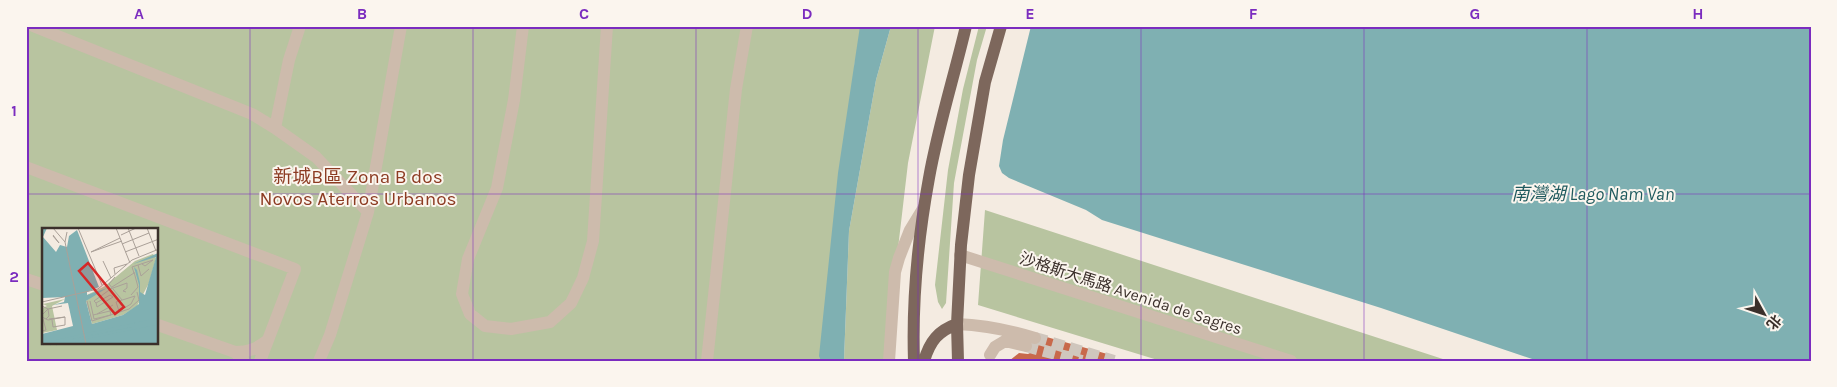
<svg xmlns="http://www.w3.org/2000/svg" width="1837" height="387" font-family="Karla,'Noto Sans SC',sans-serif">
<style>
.green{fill:#b8c4a0;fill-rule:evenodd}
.water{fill:#7fb0b2}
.building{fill:#c8694b}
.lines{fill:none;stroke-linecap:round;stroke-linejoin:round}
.minor-tunnel{stroke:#cfc6bd;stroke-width:12;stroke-dasharray:12 6;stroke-linecap:butt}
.minor{stroke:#cdbbac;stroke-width:12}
.major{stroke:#7d675c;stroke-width:12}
.grid{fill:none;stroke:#7b2cbf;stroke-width:1;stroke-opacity:0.55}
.labels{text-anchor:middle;stroke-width:4;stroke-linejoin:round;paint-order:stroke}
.street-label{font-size:16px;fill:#3b302b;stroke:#fbf5ee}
.water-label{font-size:18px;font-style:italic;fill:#1f5a5e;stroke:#fbf5ee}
.quarter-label{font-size:19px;fill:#8c3b22;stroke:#fbf5ee}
.inset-river{fill:none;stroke:#7fb0b2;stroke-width:2.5}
.inset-road{fill:none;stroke:#aaa098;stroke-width:1}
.view{fill:#d62828;fill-opacity:0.15;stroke:#d62828;stroke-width:2.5}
.inset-edge{fill:none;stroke:#3b302b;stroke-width:2.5}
.neatline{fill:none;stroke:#7b2cbf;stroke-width:2}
.grid-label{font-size:16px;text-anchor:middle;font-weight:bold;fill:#7b2cbf}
</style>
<rect width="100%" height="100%" fill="#f4ebe1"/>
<!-- green -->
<path class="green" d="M26 26H882L855 61 832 361H26ZM44 230H158V343H44Z
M891 26H935L908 163 888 334 889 361H844L849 231 876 80Z
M979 26H987L977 60 954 183 946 303 942 309 938 302 935 285 948 170 963 89Z
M985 210 1449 361H1161L978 305Z"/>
<!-- water -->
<path class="water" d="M860 26H891L876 80 849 231 844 360 821 361 819 356 838 173Z
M1031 26H1811V361H1538L1381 308 1102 220 1086 210 1009 178 1002 173 999 166 1003 140Z"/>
<!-- building -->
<path class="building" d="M1043 336 1111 355 1110 361H1009L1019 353 1028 354 1032 352 1034 346 1041 344Z"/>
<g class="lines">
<!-- minor-tunnel -->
<path class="minor-tunnel" d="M1035 338 1114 361
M1026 346 1082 361"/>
<!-- minor -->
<path class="minor" d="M33 26 252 114 275 128 316 157 368 212
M523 26 514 100 497 188 468 259 462 294 470 314 485 326 511 329 550 322 571 303 583 278 593 241 607 26
M275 128 289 60 300 26
M26 167 295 269 260 361
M960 255 1291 361
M26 279 44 285
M957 324C984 325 1009 330 1035 338
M158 325 235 352 244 361
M235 352C249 352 256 349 268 340
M990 355 995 347 1005 341 1026 346
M319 361 330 335 368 212 401 26
M707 361 736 89 747 26
M889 361 895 272 899 258 910 230 924 207"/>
<!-- major -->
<path class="major" d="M914 361C912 300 918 238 929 178 938 127 954 77 966 26
M924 361C930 341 938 331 957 324
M958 361 957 324 961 245 969 175 985 82 1001 26"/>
</g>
<!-- grid -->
<path class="grid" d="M250 26V361M473 26V361M696 26V361M918 26V361M1141 26V361M1364 26V361M1587 26V361M26 194H1811"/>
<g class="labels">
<!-- street labels -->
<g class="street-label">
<text transform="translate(1131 293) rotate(18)" y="6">沙格斯大馬路 Avenida de Sagres</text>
</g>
<!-- water labels -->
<g class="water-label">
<text x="1593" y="200">南灣湖 Lago Nam Van</text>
</g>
<!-- quarter labels -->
<g class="quarter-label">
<text x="358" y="183">新城B區 Zona B dos<tspan x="358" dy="22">Novos Aterros Urbanos</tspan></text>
</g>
</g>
<!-- overview -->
<g transform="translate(42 228)">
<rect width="116" height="116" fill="#f4ebe1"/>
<path d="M116 24 111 26 114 30 107 55 95 78 81 87 50 96 44 73 49 69 45 67 63 58 93 33ZM23 71 10 78 15 102 0 105V80L5 78 1 76Z" fill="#b8c4a0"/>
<path d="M0 0H5L1 9 14 24 18 17 25 19 27 8 35 2 57 59 45 64V67L65 60 44 73 50 96 81 87 97 76V57L92 39 95 42 98 55V64L103 67 114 29 91 36 116 25V116H0V106L31 98 26 75 11 77 22 74 23 69 0 70Z" fill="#7fb0b2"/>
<path class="inset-river" d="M45 106 117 93M1 116 117 91M8 116 41 107M14 116 117 95"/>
<path class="inset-road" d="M11 0 23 14M36 0 60 57M74 0 88 35M86 0 97 28M105 0 114 23M25 4 23 14 44 116M11 7 17 15 11 8M79 7 94 0M78 10 49 24 80 13M80 16 107 5M83 24 117 11M61 33 69 50M96 37 111 32 103 38 100 36M73 46 72 40 85 36M73 49 67 56 80 72M70 59 92 45 90 39 96 37 99 48 107 41M71 60 85 55V60L81 63 84 64M89 67 96 59 92 44M93 68 89 76 77 83 74 74ZM45 73 50 93 87 81 97 72 95 64M48 73 52 91 69 87 67 79M0 74 56 61 90 32 117 21M54 75 55 79 71 69 68 67 54 75 52 73 70 60M0 78 6 81 0 87M55 86 71 77M51 87 68 83M0 89 6 92 23 89V97L11 99 10 92M4 91 7 88 6 81 20 78M7 91 23 89M0 103 4 102 1 91"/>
<path class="view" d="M46 35 82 79 73 86 37 43Z"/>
<rect width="116" height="116" class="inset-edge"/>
</g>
<!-- border -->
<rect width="1837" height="387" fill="none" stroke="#fbf5ee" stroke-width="55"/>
<!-- north arrow -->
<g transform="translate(1764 314) rotate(130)" stroke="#fbf5ee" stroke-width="4" paint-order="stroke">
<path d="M0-4L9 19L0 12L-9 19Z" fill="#3b302b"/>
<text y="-8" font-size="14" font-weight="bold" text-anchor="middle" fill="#3b302b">北</text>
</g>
<rect x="28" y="28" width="1782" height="332" class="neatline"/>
<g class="grid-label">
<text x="139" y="19">A</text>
<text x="362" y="19">B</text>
<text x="584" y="19">C</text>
<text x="807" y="19">D</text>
<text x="1030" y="19">E</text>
<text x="1253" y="19">F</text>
<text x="1475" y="19">G</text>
<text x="1698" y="19">H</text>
<text x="14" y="116">1</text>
<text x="14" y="282">2</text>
</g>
</svg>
